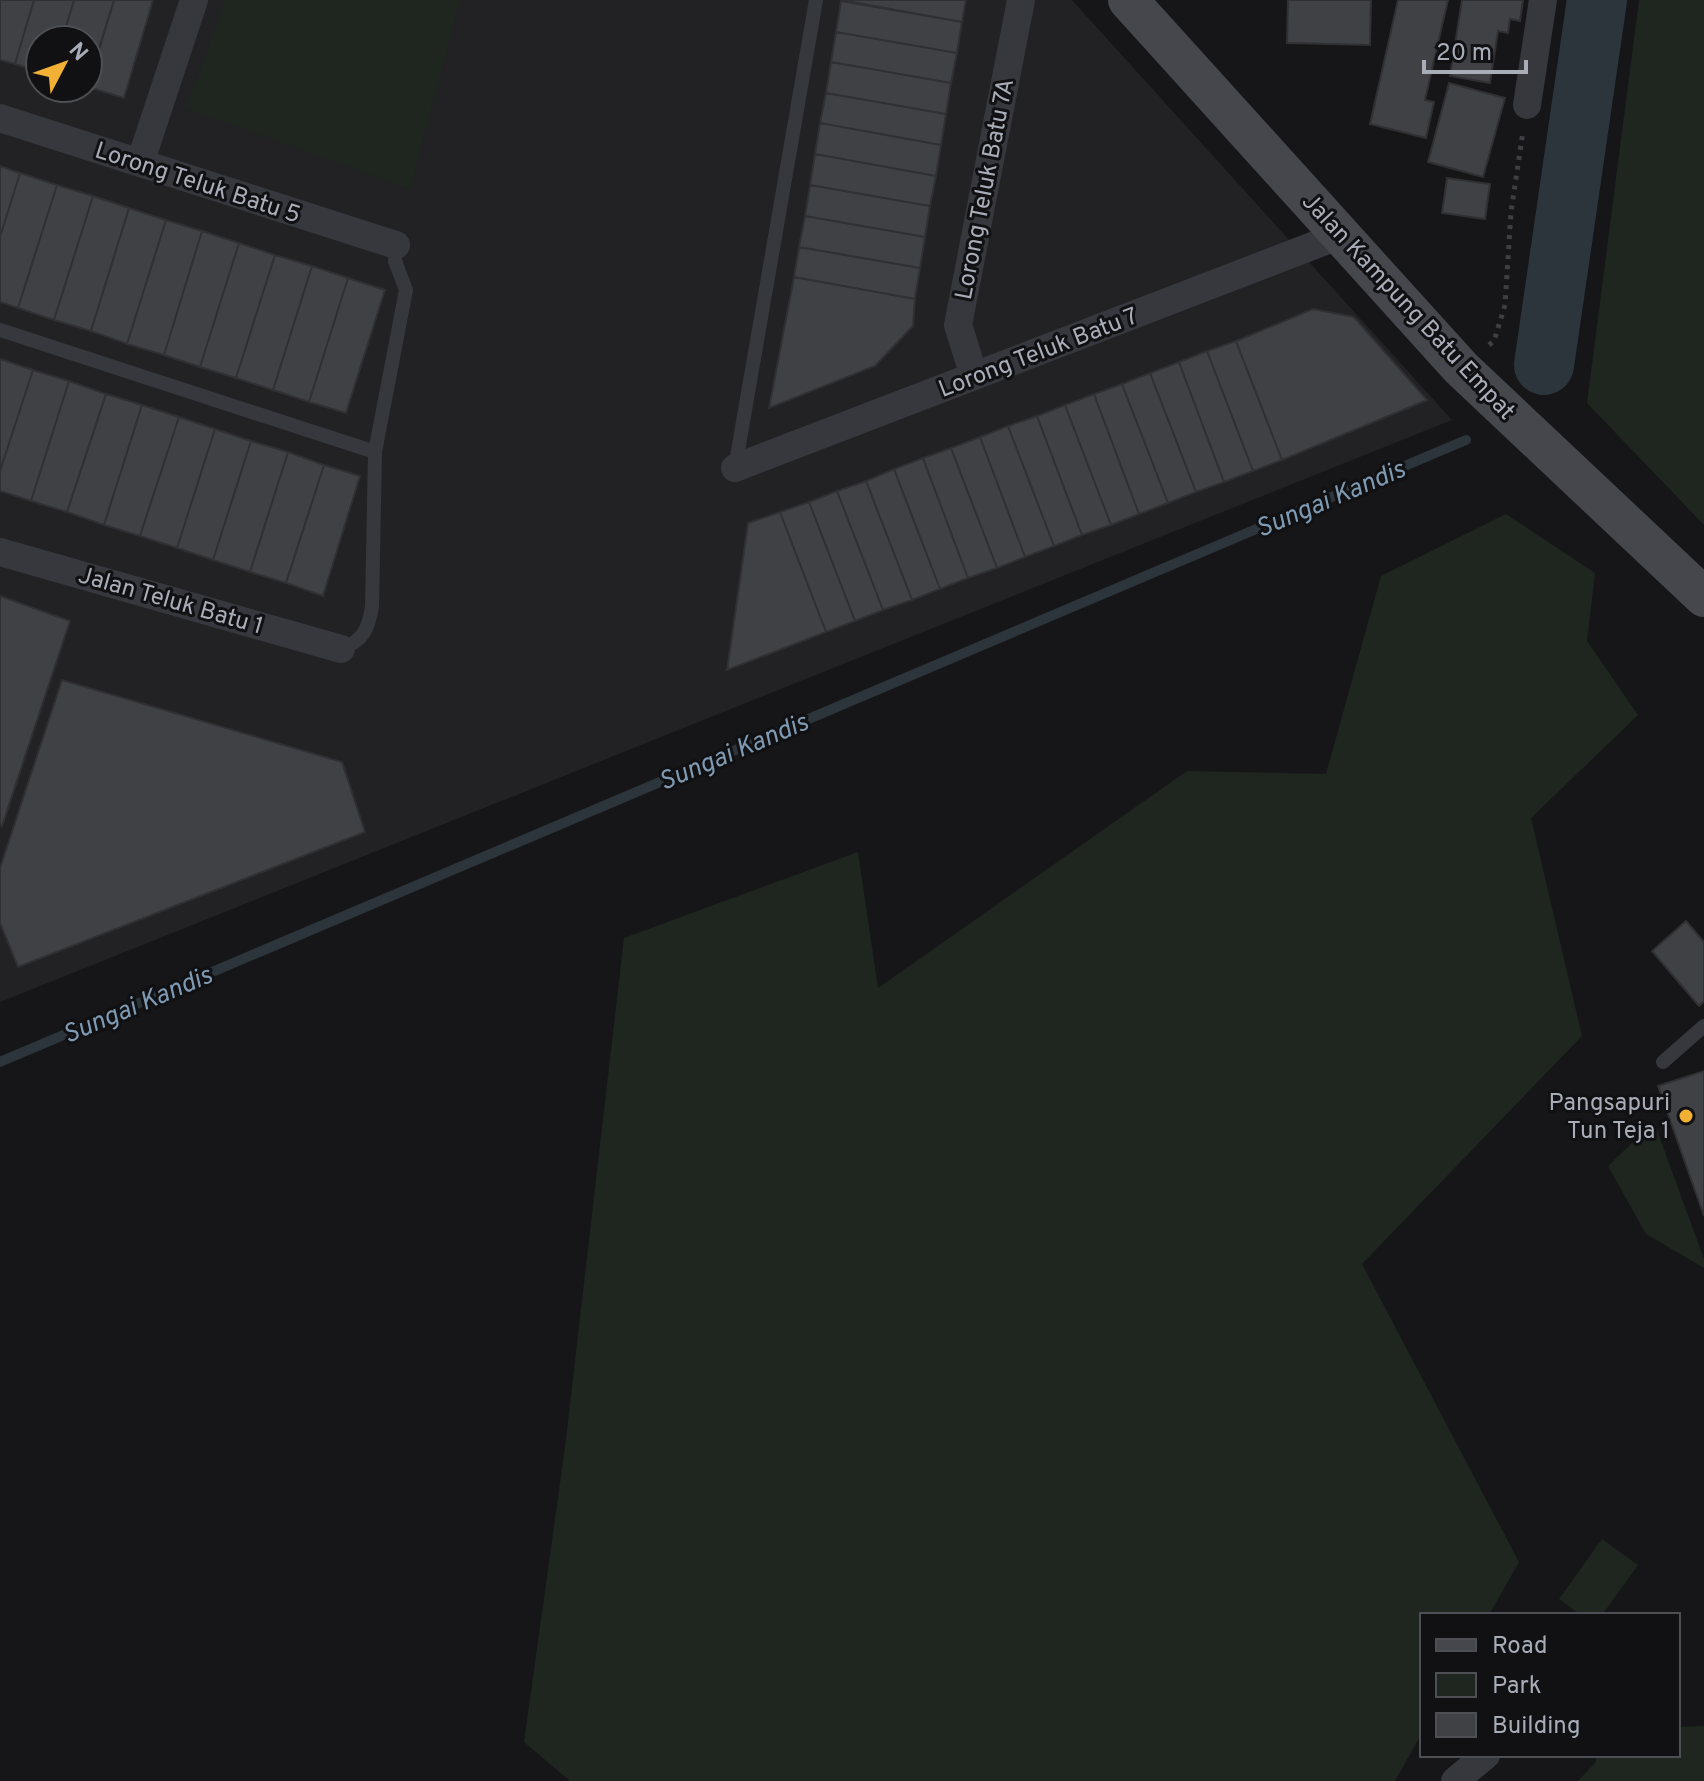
<svg xmlns="http://www.w3.org/2000/svg" width="1704" height="1781" font-family="Overpass,sans-serif">
<style>
.built{fill:#222225;fill-rule:evenodd}
.green{fill:#1e261f}
.lines{fill:none;stroke-linecap:round;stroke-linejoin:round}
.stream{stroke:#2c353c;stroke-width:10}
.river{stroke:#2c353c;stroke-width:60}
.building{fill:#404145;stroke:#303034;stroke-width:2}
.path{stroke:#3d3f44;stroke-width:5;stroke-dasharray:4 6;stroke-linecap:butt}
.lane{stroke:#37383d;stroke-width:14}
.street{stroke:#37383d;stroke-width:28}
.secondary{stroke:#45474d;stroke-width:40}
.poi-dot{fill:#f2b134;stroke:#111113;stroke-width:3}
.labels{text-anchor:middle;stroke-width:6;stroke-linejoin:round;paint-order:stroke}
.street-label{font-size:24px;fill:#a8adb8;stroke:#111113}
.poi-label{font-size:24px;fill:#a8adb8;stroke:#111113;text-anchor:end}
.water-label{font-size:26px;font-style:italic;fill:#7f9bb3;stroke:#111113}
</style>
<rect width="100%" height="100%" fill="#161618"/>
<!-- built -->
<path class="built" d="M0 0H1072L1452 420 0 1002ZM40 40H88V88H40Z"/>
<!-- green -->
<path class="green" d="M226 0H460L410 189 186 108Z
M1639 0H1704V525L1587 403Z
M1506 514 1595 573 1587 641 1638 715 1531 818 1582 1036 1362 1264 1519 1562 1489 1615H1422V1733L1395 1781H570L524 1742 565 1447 624 938 858 852 878 988 1187 771 1326 774 1381 576Z
M1654 1122 1704 1259V1268L1646 1234 1608 1166Z
M1602 1539 1638 1565 1602 1615H1581L1559 1599Z
M1704 1726V1781H1578L1596 1762V1755H1678V1727Z"/>
<g class="lines">
<!-- stream -->
<path class="stream" d="M0 1062C488 852 979 650 1466 440"/>
<!-- river -->
<path class="river" d="M1544 365 1597 0"/>
</g>
<!-- building -->
<path class="building" d="M0 0H34L15 64 0 60Z
M34 0H74L62 40H40V72L15 64Z
M74 0H114L88 84V40H62Z
M114 0H153L124 98 88 87Z
M841 0H966L962 22Z
M1288 0H1371L1370 45 1287 43Z
M1398 0H1448L1425 100 1434 102 1426 138 1370 124Z
M1462 0H1523L1520 21 1510 19 1508 33 1498 31 1490 83 1450 76Z
M841 1 962 22 957 53 836 32Z
M836 32 957 53 951 83 831 62Z
M831 62 951 83 946 114 826 93Z
M1449 83 1505 98 1483 177 1428 162Z
M826 93 946 114 941 145 820 123Z
M820 123 941 145 936 176 815 154Z
M815 154 936 176 930 206 810 185Z
M0 166 20 173 0 237Z
M20 173 57 185 18 308 0 302V237Z
M1447 178 1490 184 1485 219 1442 213Z
M57 185 93 196 54 320 18 308Z
M810 185 930 206 925 237 805 216Z
M93 196 129 208 91 331 54 320Z
M129 208 166 220 127 344 91 331Z
M805 216 925 237 920 268 799 247Z
M166 220 202 231 164 355 127 344Z
M202 231 239 243 200 367 164 355Z
M239 243 275 255 236 378 200 367Z
M799 247 920 268 915 299 794 277Z
M275 255 312 266 273 390 236 378Z
M312 266 348 278 309 402 273 390Z
M794 277 915 299 913 326 875 366 769 408Z
M348 278 385 290 346 413 309 402Z
M1313 309 1354 317 1427 400 1282 460 1236 341Z
M1236 341 1282 460 1253 471 1207 351Z
M1207 351 1253 471 1224 482 1179 362Z
M0 359 33 370 0 471Z
M1179 362 1224 482 1196 492 1150 373Z
M33 370 69 381 31 501 0 491V471Z
M1150 373 1196 492 1168 503 1122 384Z
M69 381 106 394 67 512 31 501Z
M1122 384 1168 503 1139 514 1094 394Z
M106 394 142 405 104 525 67 512Z
M1094 394 1139 514 1111 525 1065 405Z
M142 405 179 417 140 536 104 525Z
M1065 405 1111 525 1082 535 1037 416Z
M1037 416 1082 535 1054 546 1008 426Z
M179 417 215 429 177 548 140 536Z
M1008 426 1054 546 1025 557 980 437Z
M215 429 251 441 213 560 177 548Z
M980 437 1025 557 997 568 951 448Z
M251 441 288 452 250 572 213 560Z
M951 448 997 568 968 578 923 458Z
M288 452 324 465 286 583 250 572Z
M923 458 968 578 940 589 894 469Z
M324 465 360 476 323 596 286 583Z
M894 469 940 589 912 600 866 481Z
M866 481 912 600 883 610 837 491Z
M837 491 883 610 855 621 809 502Z
M809 502 855 621 826 632 780 512Z
M780 512 826 632 727 670 748 523Z
M0 596 70 621 2 826 0 825Z
M62 680 342 762 365 832 18 967 0 923V868Z
M1686 921 1704 942V1001L1699 1006 1652 951Z
M1704 1071V1216L1658 1086Z"/>
<g class="lines">
<!-- path -->
<path class="path" d="M1489 345 1494 341 1505 305 1511 212 1523 131"/>
<!-- lane -->
<path class="lane" d="M0 330 375 452
M735 468 816 0
M341 649C363 641 368 630 372 607L375 452 406 290 395 261 396 245
M1663 1062 1704 1026"/>
<!-- street -->
<path class="street" d="M1527 105 1543 0
M0 118 396 245
M140 163 194 0
M974 376 958 325 1021 0
M735 468 1341 235
M0 552 341 649
M1455 1781 1486 1755"/>
<!-- secondary -->
<path class="secondary" d="M1128 0 1461 368 1704 597"/>
</g>
<!-- markers -->
<circle class="poi-dot" cx="1686" cy="1116" r="8"/>
<g class="labels">
<!-- street labels -->
<g class="street-label">
<text transform="translate(198 182) rotate(18)" y="8">Lorong Teluk Batu 5</text>
<text transform="translate(984 189) rotate(-79)" y="8">Lorong Teluk Batu 7A</text>
<text transform="translate(1409 306) rotate(47)" y="8">Jalan Kampung Batu Empat</text>
<text transform="translate(1038 352) rotate(-21)" y="8">Lorong Teluk Batu 7</text>
<text transform="translate(171 600) rotate(16)" y="8">Jalan Teluk Batu 1</text>
</g>
<!-- poi labels -->
<g class="poi-label">
<text x="1670" y="1110">Pangsapuri<tspan x="1670" dy="28">Tun Teja 1</tspan></text>
</g>
<!-- water labels -->
<g class="water-label">
<text transform="translate(1330 498) rotate(-23)" y="9">Sungai Kandis</text>
<text transform="translate(733 751) rotate(-23)" y="9">Sungai Kandis</text>
<text transform="translate(137 1004) rotate(-23)" y="9">Sungai Kandis</text>
</g>
</g>
<!-- legend -->
<rect x="1420" y="1613" width="260" height="144" fill="#111113" stroke="#4d4f55" stroke-width="2"/>
<rect x="1436" y="1639" width="40" height="12" fill="#45474d" stroke="#4d4f55" stroke-width="2"/>
<text x="1492" y="1653" font-size="24" fill="#a8adb8">Road</text>
<rect x="1436" y="1673" width="40" height="24" fill="#1e261f" stroke="#4d4f55" stroke-width="2"/>
<text x="1492" y="1693" font-size="24" fill="#a8adb8">Park</text>
<rect x="1436" y="1713" width="40" height="24" fill="#404145" stroke="#4d4f55" stroke-width="2"/>
<text x="1492" y="1733" font-size="24" fill="#a8adb8">Building</text>
<!-- north arrow -->
<g transform="translate(64 64) rotate(49)"><circle r="38" fill="#111113" stroke="#4d4f55" stroke-width="2"/>
<path d="M0-6L14 30L0 20L-14 30Z" fill="#f2b134"/>
<text y="-12" font-size="22" font-weight="bold" text-anchor="middle" fill="#a8adb8">N</text>
</g>
<!-- scale -->
<path d="M1424 60v12h102v-12" fill="none" stroke="#a8adb8" stroke-width="4"/>
<text x="1436" y="60" font-size="24" fill="#a8adb8" stroke="#111113" stroke-width="6" paint-order="stroke">20 m</text>
</svg>
